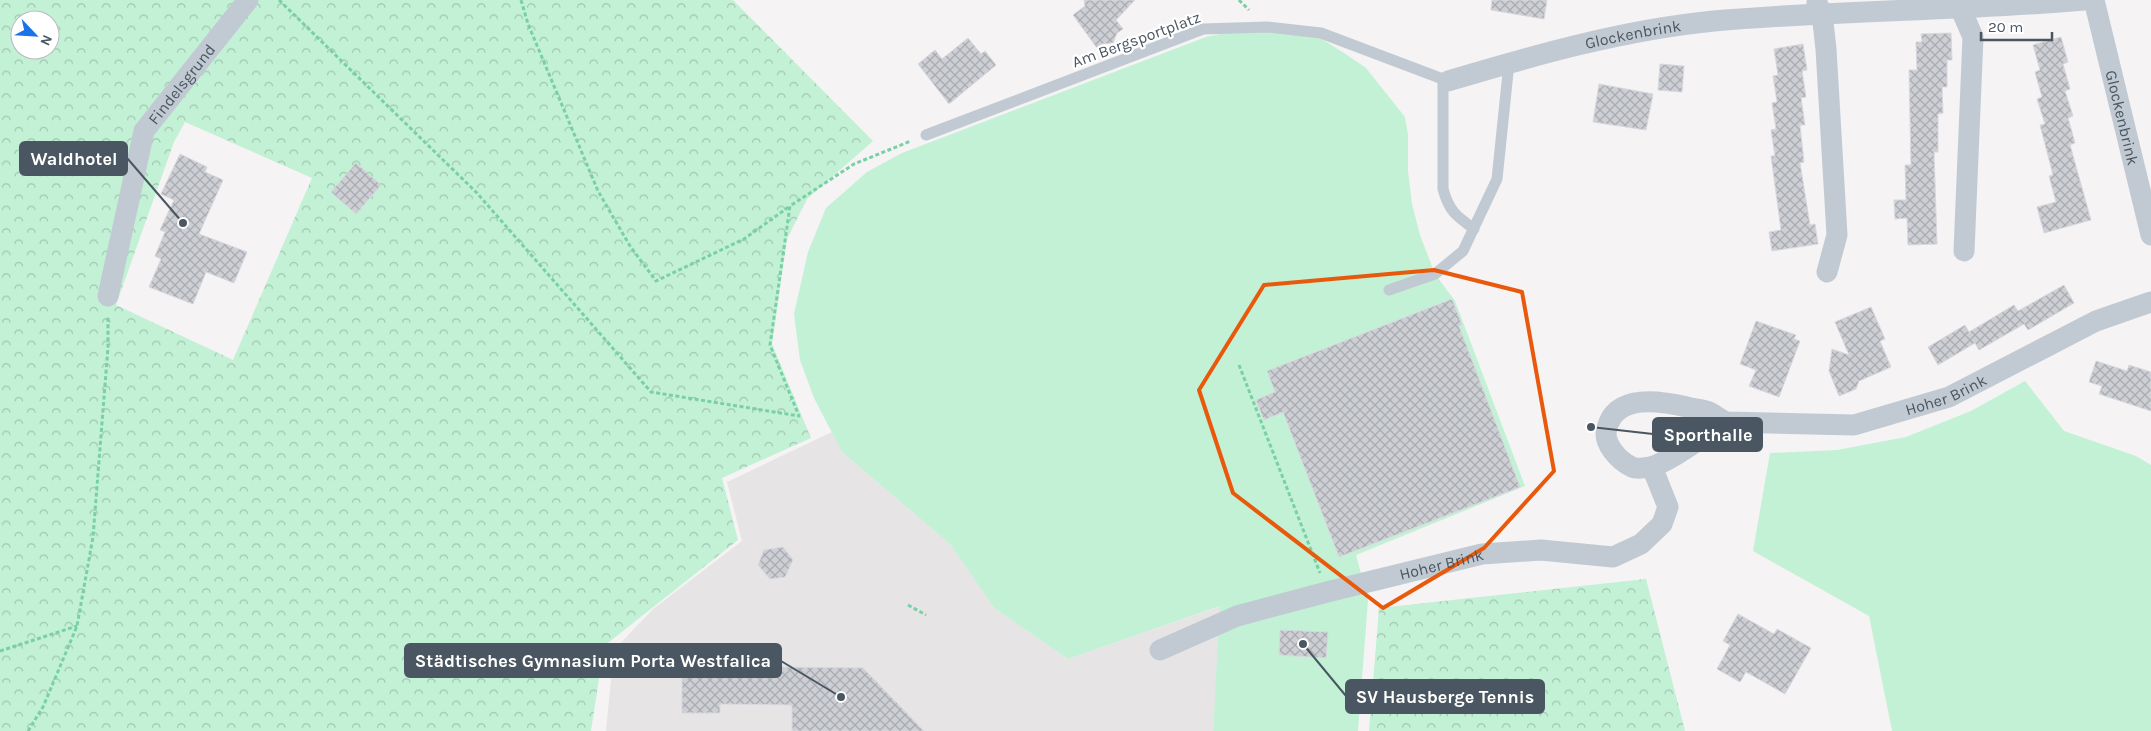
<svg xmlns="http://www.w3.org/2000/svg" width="2151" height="731" font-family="Karla,sans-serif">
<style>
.education{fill:#e6e4e5}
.green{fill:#c3f1d5}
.forest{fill:url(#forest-crowns);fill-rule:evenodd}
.building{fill:url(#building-cross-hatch);stroke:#d7d9de}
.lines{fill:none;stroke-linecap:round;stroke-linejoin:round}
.path{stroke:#7ad0a6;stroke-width:3;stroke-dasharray:4 2.5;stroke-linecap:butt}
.lane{stroke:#c1cad2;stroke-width:11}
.street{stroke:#c1cad2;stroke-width:21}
.marked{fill:none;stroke:#e8590c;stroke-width:4;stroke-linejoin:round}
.labels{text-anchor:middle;stroke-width:4.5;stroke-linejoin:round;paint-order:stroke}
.street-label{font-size:16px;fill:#4a5661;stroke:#fff}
.leader{fill:none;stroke:#4a5661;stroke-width:2}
.callout-dot{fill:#4a5661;stroke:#fff;stroke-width:2}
.callout{fill:#4a5661;stroke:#4a5661;stroke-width:2}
.callout-label{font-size:18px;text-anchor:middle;font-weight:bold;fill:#fff}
</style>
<defs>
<pattern id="forest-crowns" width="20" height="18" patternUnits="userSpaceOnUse" patternTransform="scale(1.25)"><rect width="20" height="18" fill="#c3f1d5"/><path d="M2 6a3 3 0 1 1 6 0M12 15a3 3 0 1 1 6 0" fill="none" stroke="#a0c6b0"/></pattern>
<pattern id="building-cross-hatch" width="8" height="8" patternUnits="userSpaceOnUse" patternTransform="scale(1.25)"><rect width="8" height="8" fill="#cdcfd5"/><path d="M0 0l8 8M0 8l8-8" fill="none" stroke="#a8abb0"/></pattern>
</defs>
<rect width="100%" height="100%" fill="#f5f3f3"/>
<!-- education -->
<path class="education" d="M832 432 842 452 950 544 994 608 1068 659 1221 606 1213 731H606L614 650 653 609 742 541 727 482Z"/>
<!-- green -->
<path class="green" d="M1265 29 1320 38 1344 53 1366 68 1405 117 1408 135V171L1412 204 1420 235 1435 274 1455 301 1525 486 1356 555 1368 600 1358 731H1213L1220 606 1068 659 994 608 950 544 842 452 814 398 800 360 794 314 808 252 826 208 867 172 902 153 1206 37 1229 32Z
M2025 381 2064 431 2136 456 2151 465V731H1892L1869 616 1753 551 1770 453 1837 450 1906 437 1971 411Z"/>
<!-- forest -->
<path class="forest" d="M0 0H733L873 141 807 199 787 239 772 344 811 438 722 478 738 540 604 646 591 731H0ZM20 20H50V50H20ZM185 122 312 178 233 360 116 305 174 142Z
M1646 579 1685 731H1369L1379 608Z"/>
<!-- building -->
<path class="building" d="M1084 0H1135L1116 20 1123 29 1117 33 1113 43 1102 44 1097 48 1073 15 1085 6Z
M1492 0H1547L1544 19 1491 10Z
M1951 33 1952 60H1947V87H1942L1943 113 1938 114V152H1934L1937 244 1908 245 1907 218 1895 219 1894 200H1906L1905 165H1911L1909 70H1917L1916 42H1922L1921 34Z
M2061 37 2068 62 2063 64 2070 89 2065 91 2073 116 2068 118 2075 143 2070 145 2091 220 2044 233 2037 207 2056 202 2049 176 2053 175 2040 125 2045 124 2037 99 2042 97 2035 72 2040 70 2033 45Z
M968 38 981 54 985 51 996 65 949 104 918 64 935 50 942 59Z
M1803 44 1807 70 1802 71 1806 97 1801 98 1805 125H1800L1804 162 1800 163 1810 225 1815 224 1818 244 1772 251 1769 232 1781 230 1771 156H1775L1771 130 1776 129 1772 103 1777 102 1773 76 1778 75 1774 49Z
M1660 64 1684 66 1682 92 1658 90Z
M1599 84 1653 94 1646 130 1593 122Z
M180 154 207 167 205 172 223 180 199 234 247 252 234 283 206 272 193 304 149 287 161 259 155 256 165 232 160 230 174 200 161 194Z
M356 163 381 185 356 214 331 192Z
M2064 285 2074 303 2028 330 2024 324 1979 350 1975 343 1938 365 1928 347 1965 325 1969 332 2014 305 2018 311Z
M1452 299 1462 325 1459 326 1520 487 1339 557 1283 412 1264 420 1256 400 1275 392 1267 371Z
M1871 307 1885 339 1880 341 1891 367 1859 381 1856 389 1839 396 1829 371 1832 349 1849 355 1835 322Z
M1756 321 1796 335 1794 339 1800 341 1779 397 1749 386 1756 370 1740 364Z
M2096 361 2127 371 2129 365 2151 372V411L2099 394 2102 386 2089 382Z
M783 547 793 560 785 577 770 579 758 565 764 550Z
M1738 614 1774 634 1777 629 1811 648 1785 694 1746 672 1740 682 1717 669 1730 645 1723 641Z
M1280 630 1328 632 1326 658 1279 655Z
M690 648 774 649V667H776L863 668 924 731H792V705L720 704V713H682V675H690Z"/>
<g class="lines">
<!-- path -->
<path class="path" d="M279 0 477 193 651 392 799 416 770 345 790 206 854 164 911 141
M521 0 528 24 598 191 630 246 656 281 744 239 790 206
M1239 0 1249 10
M1239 365 1320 573
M908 605 926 615
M0 651 77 626
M28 731 43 707 77 626 93 537 108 347V317"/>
<!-- lane -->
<path class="lane" d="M1443 79V189C1449 211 1456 216 1474 229
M926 135 1203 29 1267 27 1321 33 1448 81
M1389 290 1435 274 1463 251 1497 179 1509 63"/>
<!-- street -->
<g class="street">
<path d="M1957 0 1973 37 1964 251"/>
<path id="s1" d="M2094 0 2151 235"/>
<path d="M1817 3 1822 14 1826 49 1837 235 1827 272"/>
<path id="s2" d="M1448 81C1535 55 1623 30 1714 21 1837 10 1961 11 2084 0"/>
<path id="s3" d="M108 296 144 131 248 0"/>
<path id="s4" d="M1726 422C1708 433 1669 463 1650 467 1645 468 1636 469 1632 467 1619 461 1602 443 1607 428 1616 393 1661 401 1687 407 1694 409 1702 409 1709 412 1715 415 1720 419 1726 422L1854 425 1949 397 2096 321 2151 302"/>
<path id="s5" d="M1160 650 1237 616 1327 592 1482 554 1541 550 1613 557 1641 544 1662 524 1668 507 1652 467"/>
</g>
</g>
<!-- marked area -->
<path class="marked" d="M1434 270 1522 292 1554 471 1484 548 1383 608 1233 493 1199 390 1264 285Z"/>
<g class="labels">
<!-- street labels -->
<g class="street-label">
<text dy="6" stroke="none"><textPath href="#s2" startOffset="191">Glockenbrink</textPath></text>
<text transform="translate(1136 39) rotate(-20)" y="6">Am Bergsportplatz</text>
<text dy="6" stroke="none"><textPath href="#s3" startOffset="229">Findelsgrund</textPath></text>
<text dy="6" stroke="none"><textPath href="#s1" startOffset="121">Glockenbrink</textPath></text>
<text dy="6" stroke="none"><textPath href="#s4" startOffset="516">Hoher Brink</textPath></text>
<text dy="6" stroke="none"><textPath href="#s5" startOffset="295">Hoher Brink</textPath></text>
</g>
</g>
<!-- callouts -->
<path class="leader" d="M183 223L127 158M1591 427L1653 434M841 697L781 661M1303 644L1346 696"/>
<g class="callout-dot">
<circle cx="183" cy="223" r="5"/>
<circle cx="1591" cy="427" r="5"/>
<circle cx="841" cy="697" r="5"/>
<circle cx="1303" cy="644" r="5"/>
</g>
<g class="callout">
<rect x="20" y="142" width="107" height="33" rx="5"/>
<rect x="1653" y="418" width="109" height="33" rx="5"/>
<rect x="405" y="644" width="376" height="33" rx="5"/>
<rect x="1346" y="680" width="198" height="33" rx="5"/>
</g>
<g class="callout-label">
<text x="74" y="165">Waldhotel</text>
<text x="1708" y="441">Sporthalle</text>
<text x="593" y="667">Städtisches Gymnasium Porta Westfalica</text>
<text x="1445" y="703">SV Hausberge Tennis</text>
</g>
<!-- north arrow -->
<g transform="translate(35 35) rotate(115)"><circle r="24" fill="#ffffff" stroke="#b7bbc0"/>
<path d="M0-4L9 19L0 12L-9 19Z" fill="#1a73e8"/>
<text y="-8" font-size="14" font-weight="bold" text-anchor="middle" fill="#4a5661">N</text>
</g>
<!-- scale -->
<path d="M1981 32v8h71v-8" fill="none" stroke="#4a5661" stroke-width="2.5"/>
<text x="1988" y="32" font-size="15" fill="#4a5661" stroke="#ffffff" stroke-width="4" paint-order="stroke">20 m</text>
</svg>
